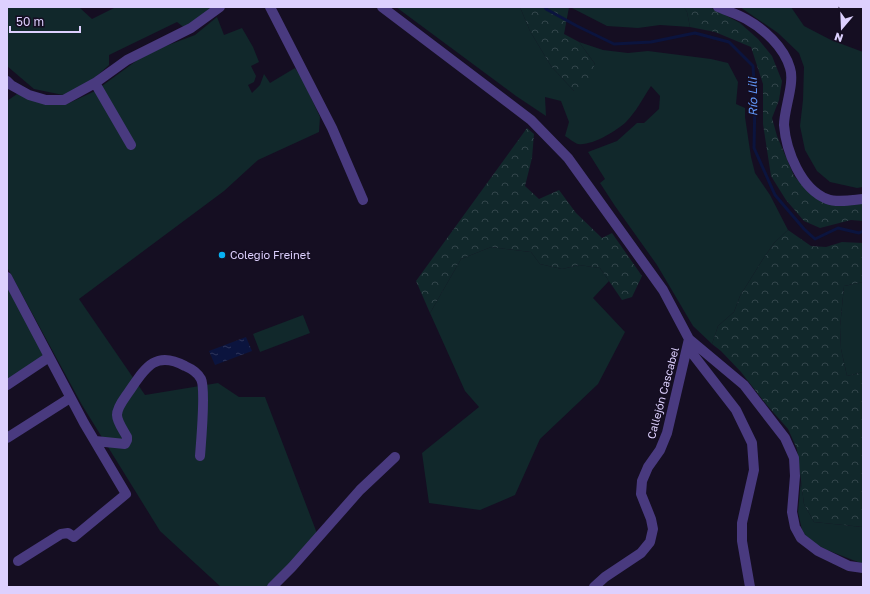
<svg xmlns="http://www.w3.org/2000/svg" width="870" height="594" font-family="'Golos Text',sans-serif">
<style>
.green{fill:#11282b}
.forest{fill:url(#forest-crowns)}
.water{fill:url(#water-ripples)}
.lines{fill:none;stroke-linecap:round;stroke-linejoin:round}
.stream{stroke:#0b143e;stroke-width:3}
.minor{stroke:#493a7f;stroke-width:10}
.poi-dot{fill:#07b1f3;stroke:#150e22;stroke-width:1.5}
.labels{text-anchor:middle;stroke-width:3;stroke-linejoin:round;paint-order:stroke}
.poi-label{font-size:11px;fill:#ddd0fe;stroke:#150e22;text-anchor:start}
.street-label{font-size:11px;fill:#ddd0fe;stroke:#150e22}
.water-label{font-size:12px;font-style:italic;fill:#6198fa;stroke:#150e22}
</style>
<defs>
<pattern id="forest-crowns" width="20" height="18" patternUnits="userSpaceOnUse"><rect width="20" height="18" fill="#11282b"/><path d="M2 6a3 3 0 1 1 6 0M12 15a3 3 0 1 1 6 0" fill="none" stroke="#33464b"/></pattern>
<pattern id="water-ripples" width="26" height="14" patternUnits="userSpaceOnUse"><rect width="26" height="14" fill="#0b143e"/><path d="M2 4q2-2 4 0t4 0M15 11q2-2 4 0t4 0" fill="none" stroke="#2e355b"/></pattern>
</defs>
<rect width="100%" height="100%" fill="#150e22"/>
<!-- green -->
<path class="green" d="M7 7H81L80 8 92 19 116 7H216L186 29 177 22 109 55V65L89 83 63 95 34 89 7 66Z
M396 7H520L530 31 551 66 574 91 595 64 579 42 603 50 628 53 648 51 711 59 728 63 738 82 736 104 745 108V117L751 157 755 173 770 195 788 230 774 243 763 259 740 296 734 312 718 326 712 344 693 326 657 265 615 206 600 183 605 179 588 152 617 141 637 123H644L659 109 660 96 651 86C643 98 636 112 626 122 616 131 592 146 578 144 574 143 569 138 565 136L569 122 561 101 545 97 546 116 516 96Z
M570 7H684L687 12 690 27 660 25 638 28 607 26Z
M740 7H791L804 26 831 40 863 52V187L857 188 830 182 817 171 805 150 800 126 803 100 804 67 799 53 778 33Z
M217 17 224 35 242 28 253 47 259 62 251 66 256 76 254 82 248 85 252 93 260 85 264 74 270 83 295 68 302 78 320 117 319 132 258 160 224 191 79 299 145 395 218 383 239 397H265L318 536 267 587H221L160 531 82 405 7 267V101L17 94 40 102 67 104 95 91 147 53 195 35Z
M491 247 531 252 540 264 562 269 579 265 600 268 609 281 593 298 625 332 598 384 540 439 515 495 480 510 429 503 422 453 479 407 465 391 430 313 461 259Z
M863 282V372L847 376 841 349 840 327 844 286Z
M7 287 49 359 7 388Z
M303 315 310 333 260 352 253 334Z
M801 480 804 504 814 522 863 527V564L827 550 808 540 802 530 798 512Z"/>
<!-- forest -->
<path class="forest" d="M520 7H569L564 34 579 42 595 64 583 90 574 91 551 66 530 31Z
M684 7H710L740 23 758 39 772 56 782 81 779 100 772 118 777 136 794 176 809 191 847 200 863 199V221L851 220 820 228 804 221 786 200 771 176 763 124V84L751 47 715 32 690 27 687 12Z
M527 128 534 134 532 158 525 186 539 199 559 190 576 213 602 238 612 233 642 276 632 297 622 300 600 268 579 265 562 269 540 264 531 252 491 247 461 259 430 313 416 281Z
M788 230 811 246 826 247 842 242 863 243V282L844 286 840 327 841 349 847 376 863 372V527L814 522 804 504 797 449 788 429 766 404 741 372 721 351 712 344 718 326 734 312 740 296 763 259 774 243Z"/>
<!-- water -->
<path class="water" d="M246 337 252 351 215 365 209 351Z"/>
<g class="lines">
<!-- stream -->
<path class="stream" d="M545 7 546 9 577 26 614 44 651 42 695 33 729 42 753 66 755 99 754 148 775 195 804 229 815 239 838 228 859 233 863 231"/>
<!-- minor -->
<path class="minor" d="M270 7 332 128 363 200
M382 7 531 120 568 158 663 290 689 339 744 385 785 438 794 458 795 476 792 512 795 527 801 538 818 551 849 566 863 568
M718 7C727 11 737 14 746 19 764 29 784 47 790 68 795 83 784 109 784 125 786 151 801 189 827 199 837 203 852 200 863 199
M7 81 11 85 29 95 46 100H64L95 83 127 60 191 28 220 7
M95 83 131 145
M7 277 84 423 126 494 74 537 68 533 61 534 18 561
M688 348 736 410 752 443 754 470 742 523V541L750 587
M7 385 49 357
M7 438 70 398
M95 441 125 444 127 440V437C124 431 117 422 117 415 117 407 124 399 128 393 144 370 154 349 185 366 192 369 198 373 201 379 206 389 201 442 200 456
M272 587 292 567 360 490 395 457
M594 587 605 577 641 553 650 542 653 529 651 519 641 494 642 481 648 467 660 450 667 433 689 339"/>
</g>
<!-- markers -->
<circle class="poi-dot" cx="222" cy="255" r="4"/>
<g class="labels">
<!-- poi labels -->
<g class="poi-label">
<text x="230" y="259">Colegio Freinet</text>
</g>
<!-- street labels -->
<g class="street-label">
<text transform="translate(663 393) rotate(-75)" y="4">Callejón Cascabel</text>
</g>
<!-- water labels -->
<g class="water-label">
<text transform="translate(753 97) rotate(-91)" y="4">Río Lili</text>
</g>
</g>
<!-- border -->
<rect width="870" height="594" fill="none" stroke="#ddd0fe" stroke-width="16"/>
<!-- north arrow -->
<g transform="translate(842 28) rotate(199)" stroke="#150e22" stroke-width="3" paint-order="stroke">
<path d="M0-3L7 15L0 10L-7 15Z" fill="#ddd0fe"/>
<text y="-6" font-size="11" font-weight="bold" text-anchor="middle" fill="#ddd0fe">N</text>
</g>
<!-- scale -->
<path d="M10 26v6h70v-6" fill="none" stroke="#ddd0fe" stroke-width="2"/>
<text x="16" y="26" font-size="12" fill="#ddd0fe" stroke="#150e22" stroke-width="3" paint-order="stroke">50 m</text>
</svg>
